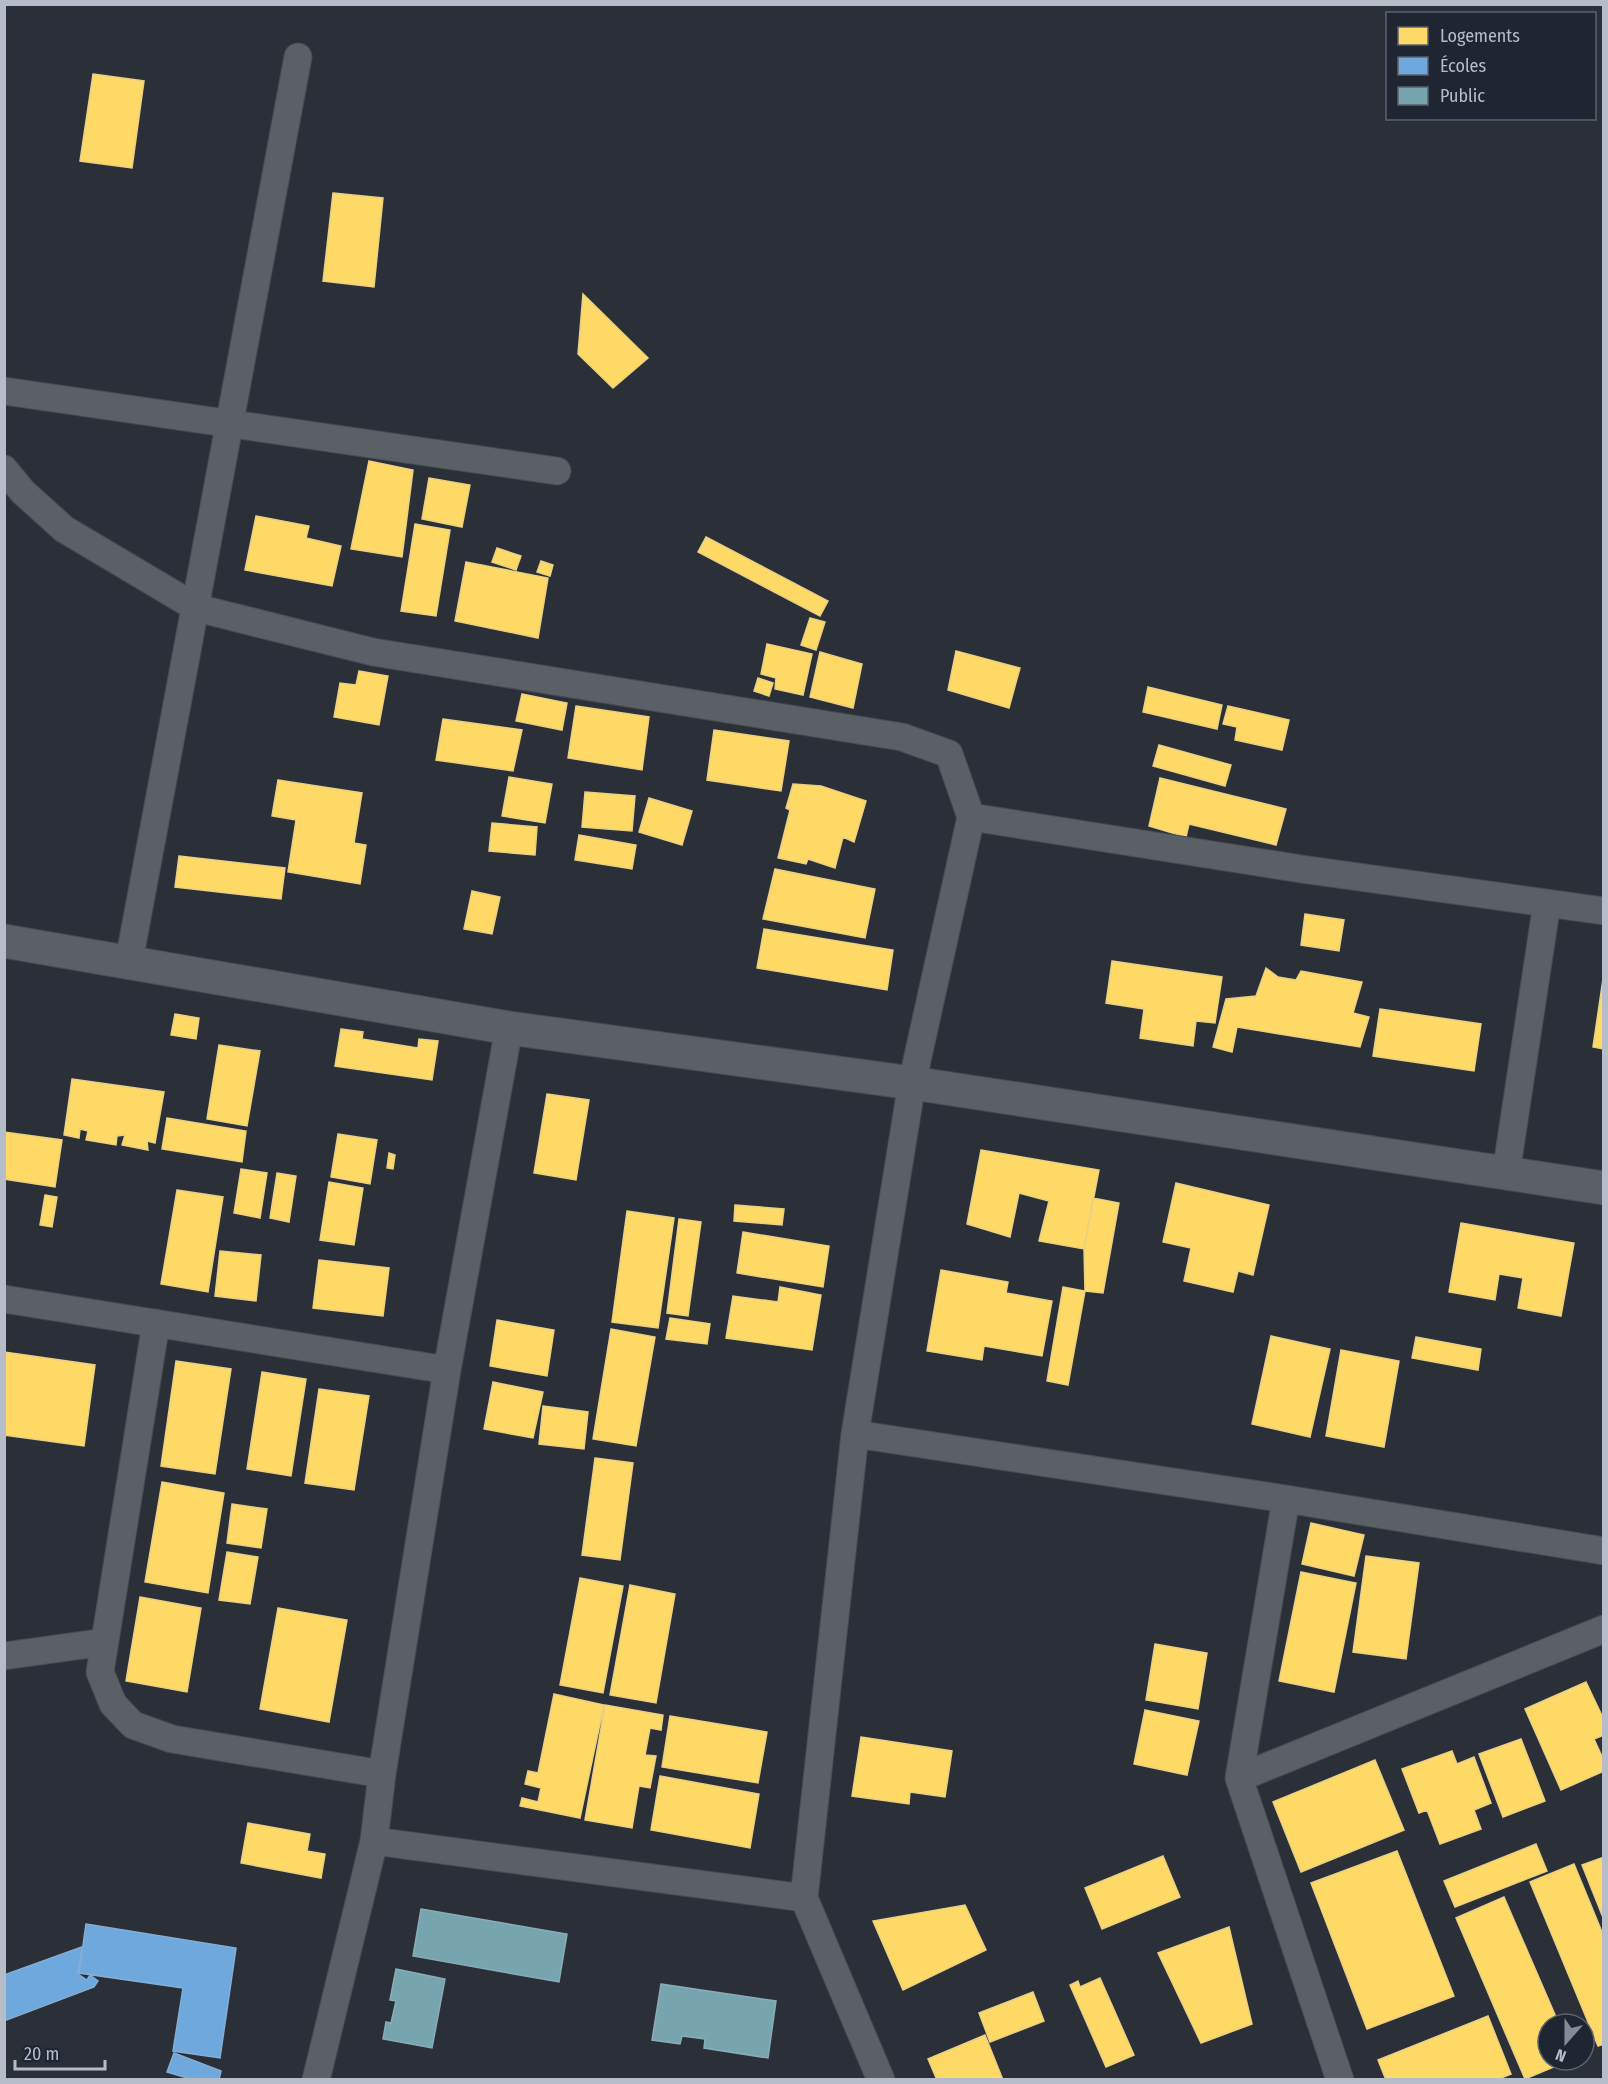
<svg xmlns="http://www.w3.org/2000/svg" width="1608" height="2084" font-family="'Fira Sans Condensed',sans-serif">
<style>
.homes{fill:#ffd966;stroke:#e9d083;stroke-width:1.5}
.schools{fill:#6fa8dc;stroke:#84aed6;stroke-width:1.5}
.public{fill:#76a5af;stroke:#89acb6;stroke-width:1.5}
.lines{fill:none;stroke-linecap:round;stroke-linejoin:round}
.minor-casing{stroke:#474b51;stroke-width:29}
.tertiary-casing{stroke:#474b51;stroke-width:35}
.minor{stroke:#5b5f66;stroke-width:27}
.tertiary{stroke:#5b5f66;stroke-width:33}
</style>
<rect width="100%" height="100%" fill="#2b3038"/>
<!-- homes -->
<path class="homes" d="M93 74 144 81 132 168 80 161Z
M333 193 383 198 374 287 323 281Z
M583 294 648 358 613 388 578 354Z
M369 461 413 470 402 557 351 549Z
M429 478 470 485 462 527 422 519Z
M256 516 309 526 306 538 341 546 332 586 245 570Z
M415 524 450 530 436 616 401 611Z
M706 537 828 601 820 616 698 552Z
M497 548 521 556 516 570 492 562Z
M541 561 553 565 550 576 537 572Z
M466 562 548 578 538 638 455 621Z
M810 618 825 622 816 650 801 645Z
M767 644 812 654 803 695 775 689 776 678 761 674Z
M956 651 1020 668 1009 708 948 690Z
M820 652 862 664 853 708 810 697Z
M359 671 388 676 379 725 334 717 340 683 356 685Z
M758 678 773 683 769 696 754 691Z
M1148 687 1222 705 1217 729 1143 712Z
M522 694 567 703 562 730 516 721Z
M576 706 649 717 642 770 568 758Z
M1228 706 1289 720 1282 750 1235 740 1237 727 1223 724Z
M443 719 522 730 513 771 436 760Z
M714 730 789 741 781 791 707 780Z
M1159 745 1231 765 1225 786 1153 766Z
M509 777 552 784 545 823 502 816Z
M1160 778 1286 809 1276 845 1189 824 1186 837 1149 826Z
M278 780 362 793 354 843 366 845 360 884 288 872 296 820 272 816Z
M793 784 821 786 866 801 854 842 843 837 835 868 808 859 806 864 778 858 790 810 786 808Z
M585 792 635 796 632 831 582 827Z
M649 798 692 811 682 845 639 832Z
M492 823 537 827 535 855 489 851Z
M579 835 636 845 632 869 575 860Z
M179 856 285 868 281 899 175 887Z
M775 869 875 889 865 938 763 919Z
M472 891 500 897 492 934 464 929Z
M1305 914 1344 920 1339 951 1301 945Z
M764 929 893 950 887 990 757 968Z
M1112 961 1222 977 1215 1023 1196 1021 1193 1046 1140 1038 1144 1009 1106 1003Z
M1266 968 1278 977 1296 980 1301 971 1362 982 1353 1013 1369 1017 1360 1047 1237 1027 1232 1052 1213 1047 1226 999 1256 996Z
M1604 972V1049L1593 1047Z
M1380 1009 1481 1024 1474 1071 1373 1056Z
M175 1014 199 1018 196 1039 171 1035Z
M341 1029 363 1032 362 1039 418 1048 419 1039 438 1041 432 1080 335 1066Z
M219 1045 260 1051 247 1126 207 1119Z
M72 1079 164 1092 155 1143 147 1141 148 1150 122 1145 125 1135 117 1136 116 1145 86 1140 88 1131 80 1129 79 1138 64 1135Z
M547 1094 589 1100 576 1180 534 1173Z
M167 1118 246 1131 242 1162 162 1149Z
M4 1132 62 1140 55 1187 4 1179Z
M338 1134 377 1140 370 1184 331 1177Z
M981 1150 1099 1170 1084 1249 1039 1241 1049 1201 1019 1193 1010 1237 967 1224Z
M389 1153 395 1155 393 1169 387 1168Z
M241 1169 267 1173 260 1218 234 1213Z
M277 1173 296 1176 289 1222 270 1218Z
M329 1182 363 1188 354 1245 320 1240Z
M1176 1183 1269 1205 1253 1275 1238 1271 1233 1292 1184 1281 1191 1248 1163 1242Z
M177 1190 223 1197 208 1292 161 1284Z
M45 1195 57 1197 52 1227 40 1225Z
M1093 1198 1119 1203 1103 1293 1085 1291 1084 1249Z
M735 1205 784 1209 782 1225 734 1221Z
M627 1211 674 1218 658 1328 612 1322Z
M679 1219 701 1222 688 1316 667 1313Z
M1461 1223 1574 1243 1561 1316 1518 1308 1523 1278 1499 1274 1495 1300 1449 1292Z
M743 1232 829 1246 823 1287 737 1273Z
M220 1251 261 1255 256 1301 215 1296Z
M319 1260 389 1268 383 1316 313 1308Z
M941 1270 1008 1282 1006 1293 1052 1301 1042 1356 984 1346 982 1360 927 1351Z
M780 1287 821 1295 812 1350 726 1338 733 1296 778 1302Z
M1063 1287 1085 1291 1068 1385 1047 1381Z
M670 1318 710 1324 707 1344 666 1339Z
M497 1320 554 1330 547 1376 490 1366Z
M611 1329 655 1337 636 1446 593 1439Z
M1271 1336 1330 1349 1310 1437 1252 1424Z
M1416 1337 1481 1349 1478 1370 1412 1358Z
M1341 1350 1399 1361 1384 1447 1326 1436Z
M4 1352 95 1365 84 1446 4 1435Z
M176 1361 231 1369 215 1474 161 1466Z
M262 1372 306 1379 291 1476 247 1469Z
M493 1382 543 1392 533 1438 484 1429Z
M319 1389 369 1396 354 1490 305 1483Z
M543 1406 588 1412 584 1449 539 1444Z
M595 1458 633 1463 620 1560 582 1555Z
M162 1482 224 1493 208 1593 145 1582Z
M232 1504 267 1509 261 1548 227 1543Z
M1311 1523 1364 1535 1354 1576 1302 1564Z
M227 1552 258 1557 250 1604 219 1600Z
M1366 1556 1419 1563 1406 1659 1353 1652Z
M1301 1572 1356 1583 1334 1692 1279 1681Z
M580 1578 623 1586 603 1693 560 1685Z
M630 1585 675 1594 656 1703 610 1695Z
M140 1597 201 1608 187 1692 126 1681Z
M278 1608 347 1620 329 1722 260 1709Z
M1155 1644 1207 1653 1198 1709 1146 1700Z
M1586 1682 1604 1720V1735L1594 1739 1604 1761V1771L1561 1790 1525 1709Z
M554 1694 604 1705 580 1818 520 1806 522 1798 538 1802 541 1788 525 1784 528 1771 538 1773Z
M605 1705 663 1715 661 1730 650 1728 645 1755 656 1756 650 1788 639 1786 632 1828 585 1820Z
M1145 1710 1199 1721 1187 1775 1134 1764Z
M670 1716 767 1732 758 1783 662 1767Z
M861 1737 952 1751 945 1797 910 1792 909 1804 852 1796Z
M1521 1739 1545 1801 1503 1817 1479 1754Z
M1452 1751 1457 1764 1474 1757 1491 1803 1474 1810 1481 1829 1440 1844 1427 1810 1419 1813 1402 1769Z
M1375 1760 1404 1830 1301 1872 1273 1802Z
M660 1776 759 1794 750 1848 651 1830Z
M248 1823 310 1834 307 1851 325 1854 321 1878 241 1863Z
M1536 1844 1547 1871 1455 1907 1444 1881Z
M1397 1851 1454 1996 1367 2029 1311 1883Z
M1163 1856 1180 1897 1102 1929 1085 1888Z
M1604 1857V1920L1582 1865Z
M1574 1864 1604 1937V2044L1598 2046 1530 1882Z
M1504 1897 1559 2024H1548V2060H1570L1525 2079 1456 1918Z
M965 1905 986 1950 903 1990 873 1921Z
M1229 1927 1252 2024 1201 2043 1158 1953Z
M1100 1978 1134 2055 1106 2067 1070 1985 1078 1981 1080 1987Z
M1033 1992 1044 2021 990 2042 979 2013Z
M1488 2016 1511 2074 1496 2080H1386L1378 2060Z
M985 2035 1003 2080H937L928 2059Z"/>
<!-- schools -->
<path class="schools" d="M86 1924 236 1948 220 2058 173 2051 183 1988 79 1973Z
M82 1947 78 1974 87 1980 90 1975 98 1981 94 1987 4 2021V1975Z
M174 2053 221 2071 219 2080H194L167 2072Z"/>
<!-- public -->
<path class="public" d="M421 1909 567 1934 559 1982 413 1956Z
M396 1969 445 1979 432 2048 383 2039 386 2022 391 2023 396 2001 390 2000Z
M661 1984 776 2001 768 2058 704 2048 705 2039 682 2036 680 2044 652 2040Z"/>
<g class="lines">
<defs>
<path id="minor" d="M4 391 557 471
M4 469 23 492 64 529 197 608 373 652 902 737 949 754 971 817 912 1083 855 1434 804 1898
M971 817 1308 870 1604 911
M129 961 298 57
M1506 1173 1547 903
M4 1299 447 1370
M156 1323 100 1672 113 1704 133 1725 172 1739 382 1774
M855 1434 1286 1499 1604 1551
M1286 1499 1239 1778 1340 2080
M4 1656 105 1642
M1239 1778 1604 1629
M374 1841 804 1898 881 2080
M316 2080 374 1841 382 1774 447 1370 509 1028"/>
<path id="tertiary" d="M4 941 509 1028 912 1083 1604 1188"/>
</defs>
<!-- minor casing -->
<use href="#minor" class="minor-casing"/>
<!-- tertiary casing -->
<use href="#tertiary" class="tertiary-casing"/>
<!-- minor -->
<use href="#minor" class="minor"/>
<!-- tertiary -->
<use href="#tertiary" class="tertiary"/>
</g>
<!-- border -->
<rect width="1608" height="2084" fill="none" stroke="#b6bcc8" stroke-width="12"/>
<!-- legend -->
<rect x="1386" y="12" width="210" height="108" fill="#1f2632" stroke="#5b626e" stroke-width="1.5"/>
<rect x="1398" y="27" width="30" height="18" fill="#ffd966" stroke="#5b626e" stroke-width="1.5"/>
<text x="1440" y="42" font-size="18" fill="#b6bcc8">Logements</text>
<rect x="1398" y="57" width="30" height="18" fill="#6fa8dc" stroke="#5b626e" stroke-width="1.5"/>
<text x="1440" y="72" font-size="18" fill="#b6bcc8">Écoles</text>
<rect x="1398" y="87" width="30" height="18" fill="#76a5af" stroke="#5b626e" stroke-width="1.5"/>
<text x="1440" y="102" font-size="18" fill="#b6bcc8">Public</text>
<!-- north arrow -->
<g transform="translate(1566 2042) rotate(201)"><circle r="28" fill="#1f2632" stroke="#5b626e" stroke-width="1.5"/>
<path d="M0-4.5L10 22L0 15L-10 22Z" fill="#858b96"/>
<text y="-9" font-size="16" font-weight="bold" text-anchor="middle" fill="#b6bcc8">N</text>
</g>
<!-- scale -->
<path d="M15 2060v9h90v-9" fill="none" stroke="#b6bcc8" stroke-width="3"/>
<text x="24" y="2060" font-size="18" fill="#b6bcc8" stroke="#1f2632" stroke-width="4.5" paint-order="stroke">20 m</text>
</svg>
